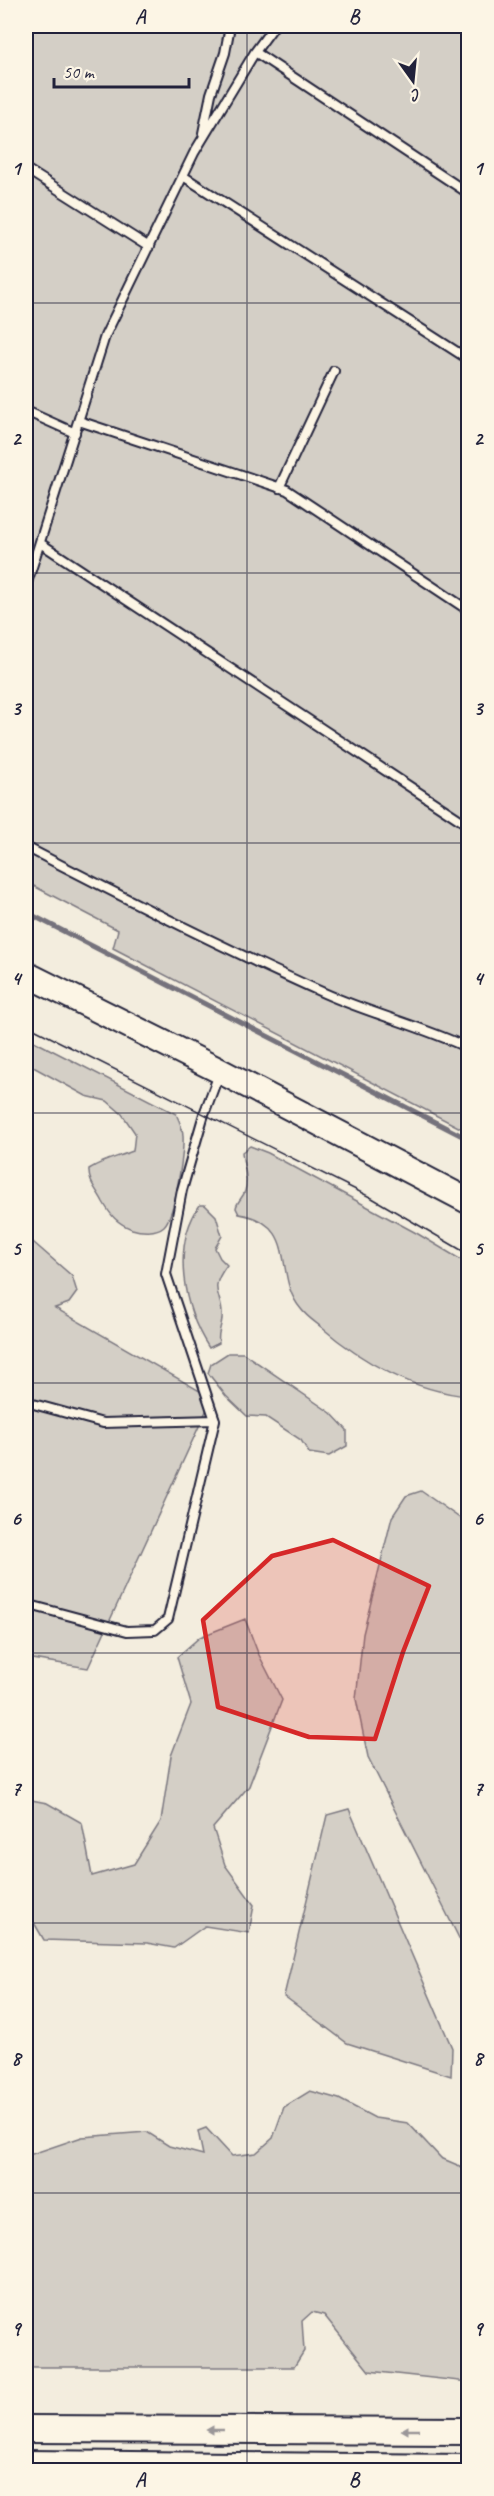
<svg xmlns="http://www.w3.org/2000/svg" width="494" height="2496" font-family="Caveat,sans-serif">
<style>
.green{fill:#d4cfc6;stroke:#7b7880;stroke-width:1.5}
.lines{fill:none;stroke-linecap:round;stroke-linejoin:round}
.stream{stroke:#75727b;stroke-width:5}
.service-casing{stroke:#22223b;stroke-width:12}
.primary-casing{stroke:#22223b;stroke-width:28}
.trunk-casing{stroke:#22223b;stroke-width:30}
.service{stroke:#fcf5e5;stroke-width:8}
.primary{stroke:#fcf5e5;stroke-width:24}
.trunk{stroke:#fcf5e5;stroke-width:26}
.tram{stroke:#22223b;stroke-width:1.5}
.oneway{fill:#9a9698}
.marked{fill:#d62828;fill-opacity:0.2;stroke:#d62828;stroke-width:4.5;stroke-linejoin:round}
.grid{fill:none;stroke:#22223b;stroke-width:1.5;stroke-opacity:0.55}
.neatline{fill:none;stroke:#22223b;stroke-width:2}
.grid-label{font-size:20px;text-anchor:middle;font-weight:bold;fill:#22223b}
</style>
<rect width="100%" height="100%" fill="#f3edde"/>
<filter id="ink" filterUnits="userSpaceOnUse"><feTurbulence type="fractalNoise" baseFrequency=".0167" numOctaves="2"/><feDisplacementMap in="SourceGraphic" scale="12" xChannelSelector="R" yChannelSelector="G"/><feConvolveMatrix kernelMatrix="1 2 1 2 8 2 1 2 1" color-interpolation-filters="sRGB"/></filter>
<g filter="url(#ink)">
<!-- green -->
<path class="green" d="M26 26H468V1132L113 948 118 930 26 882Z
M26 1037 176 1114C179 1120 183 1129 183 1136 184 1152 175 1216 164 1226 156 1233 141 1232 132 1229 117 1223 111 1216 103 1202 97 1190 88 1182 89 1169 103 1160 118 1157 133 1151L135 1133 122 1114 107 1101 86 1096 26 1063Z
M250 1146 268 1153 418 1234 468 1264V1396C414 1391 363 1363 321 1327 315 1322 306 1316 301 1309 272 1276 301 1224 239 1214L236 1208C237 1201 243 1198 245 1191 249 1178 243 1165 242 1152Z
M200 1205H205L216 1216 222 1236 215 1248 220 1258 227 1265C206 1293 224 1293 222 1319 221 1329 217 1333 219 1343L209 1348C183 1308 171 1246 200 1205Z
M26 1236 72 1276 77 1292 69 1303 55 1308 212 1398 88 1668 26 1658Z
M228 1353H243L331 1413 347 1430V1446L329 1456 309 1453 301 1440 266 1417 247 1416 226 1396 208 1373 211 1364Z
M421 1491 468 1524V1956L368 1757 356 1699 363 1634 392 1517 406 1496Z
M245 1619 258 1653 282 1700 249 1786 213 1828 225 1865 254 1905 249 1933 205 1926 174 1948 147 1943 44 1940 26 1909V1799L47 1803 82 1823 92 1876 134 1864 161 1821 171 1756 191 1704 177 1657 200 1637Z
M349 1809 452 2048 451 2076 347 2043 284 1996 327 1815Z
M310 2091 339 2099 375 2118 408 2123 441 2158 462 2167H468V2382L369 2371 324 2315 312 2312 302 2321 304 2351 294 2367H26V2156L82 2137 147 2132 169 2146 203 2155 198 2131 206 2128 232 2156 256 2153 273 2138 284 2107Z"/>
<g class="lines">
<!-- stream -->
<path class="stream" d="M26 912 468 1139"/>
<defs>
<path id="service" d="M255 52 468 193
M203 133 211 94 225 53 230 26
M26 169 149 247
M183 176 468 359
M26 411 75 433
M79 421 287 490 468 610
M279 488 334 371
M40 543 468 825
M26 586 105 336 194 153 255 52 274 26
M26 847C124 898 223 948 324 993 371 1014 422 1026 468 1048
M26 1402 103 1423 215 1420 166 1274 182 1190 204 1114 219 1074
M26 1604 127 1631 155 1630 168 1619 215 1420"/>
<path id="primary" d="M26 974 220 1071 468 1201"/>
<path id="trunk" d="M26 2429 468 2431
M26 2464 468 2468"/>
</defs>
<!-- service casing -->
<use href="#service" class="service-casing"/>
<!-- primary casing -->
<use href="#primary" class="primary-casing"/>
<!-- trunk casing -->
<use href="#trunk" class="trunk-casing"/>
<!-- service -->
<use href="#service" class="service"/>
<!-- primary -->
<use href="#primary" class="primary"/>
<!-- trunk -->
<use href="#trunk" class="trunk"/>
<!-- tram -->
<path class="tram" d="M26 1025 372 1198 468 1254"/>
</g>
<!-- one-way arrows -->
<defs><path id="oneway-solid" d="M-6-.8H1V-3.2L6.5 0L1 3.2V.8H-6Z" transform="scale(1.5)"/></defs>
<g class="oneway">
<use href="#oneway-solid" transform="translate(215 2430) rotate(-180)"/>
<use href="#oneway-solid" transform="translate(410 2430) rotate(-180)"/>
</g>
</g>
<!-- marked area -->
<path class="marked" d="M333 1540 429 1586 403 1652 375 1739 309 1737 218 1707 203 1620 272 1556Z"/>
<!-- grid -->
<path class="grid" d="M247 26V2470M26 303H468M26 573H468M26 843H468M26 1113H468M26 1383H468M26 1653H468M26 1923H468M26 2193H468"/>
<!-- margin -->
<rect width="494" height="2496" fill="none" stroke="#fcf5e5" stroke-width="66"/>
<!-- north arrow -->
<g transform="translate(413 81) rotate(165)" stroke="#fcf5e5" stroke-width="4.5" paint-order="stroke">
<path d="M0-4.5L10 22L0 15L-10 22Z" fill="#22223b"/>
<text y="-9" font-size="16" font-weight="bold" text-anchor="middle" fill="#22223b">С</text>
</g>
<!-- scale -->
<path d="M54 78v9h135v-9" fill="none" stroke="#22223b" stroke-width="3"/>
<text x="63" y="78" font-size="18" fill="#22223b" stroke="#fcf5e5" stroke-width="4.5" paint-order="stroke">50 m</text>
<rect x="33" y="33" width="428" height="2430" class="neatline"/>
<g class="grid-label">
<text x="140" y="23">A</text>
<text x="354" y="23">B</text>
<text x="16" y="175">1</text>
<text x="478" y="175">1</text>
<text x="16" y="445">2</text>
<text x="478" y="445">2</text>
<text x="16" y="715">3</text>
<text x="478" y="715">3</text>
<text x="16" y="985">4</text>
<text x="478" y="985">4</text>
<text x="16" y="1255">5</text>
<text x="478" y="1255">5</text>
<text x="16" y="1525">6</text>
<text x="478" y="1525">6</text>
<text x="16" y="1795">7</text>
<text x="478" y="1795">7</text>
<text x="16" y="2065">8</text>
<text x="478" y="2065">8</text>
<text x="16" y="2335">9</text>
<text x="478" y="2335">9</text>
<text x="140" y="2486">A</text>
<text x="354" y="2486">B</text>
</g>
</svg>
